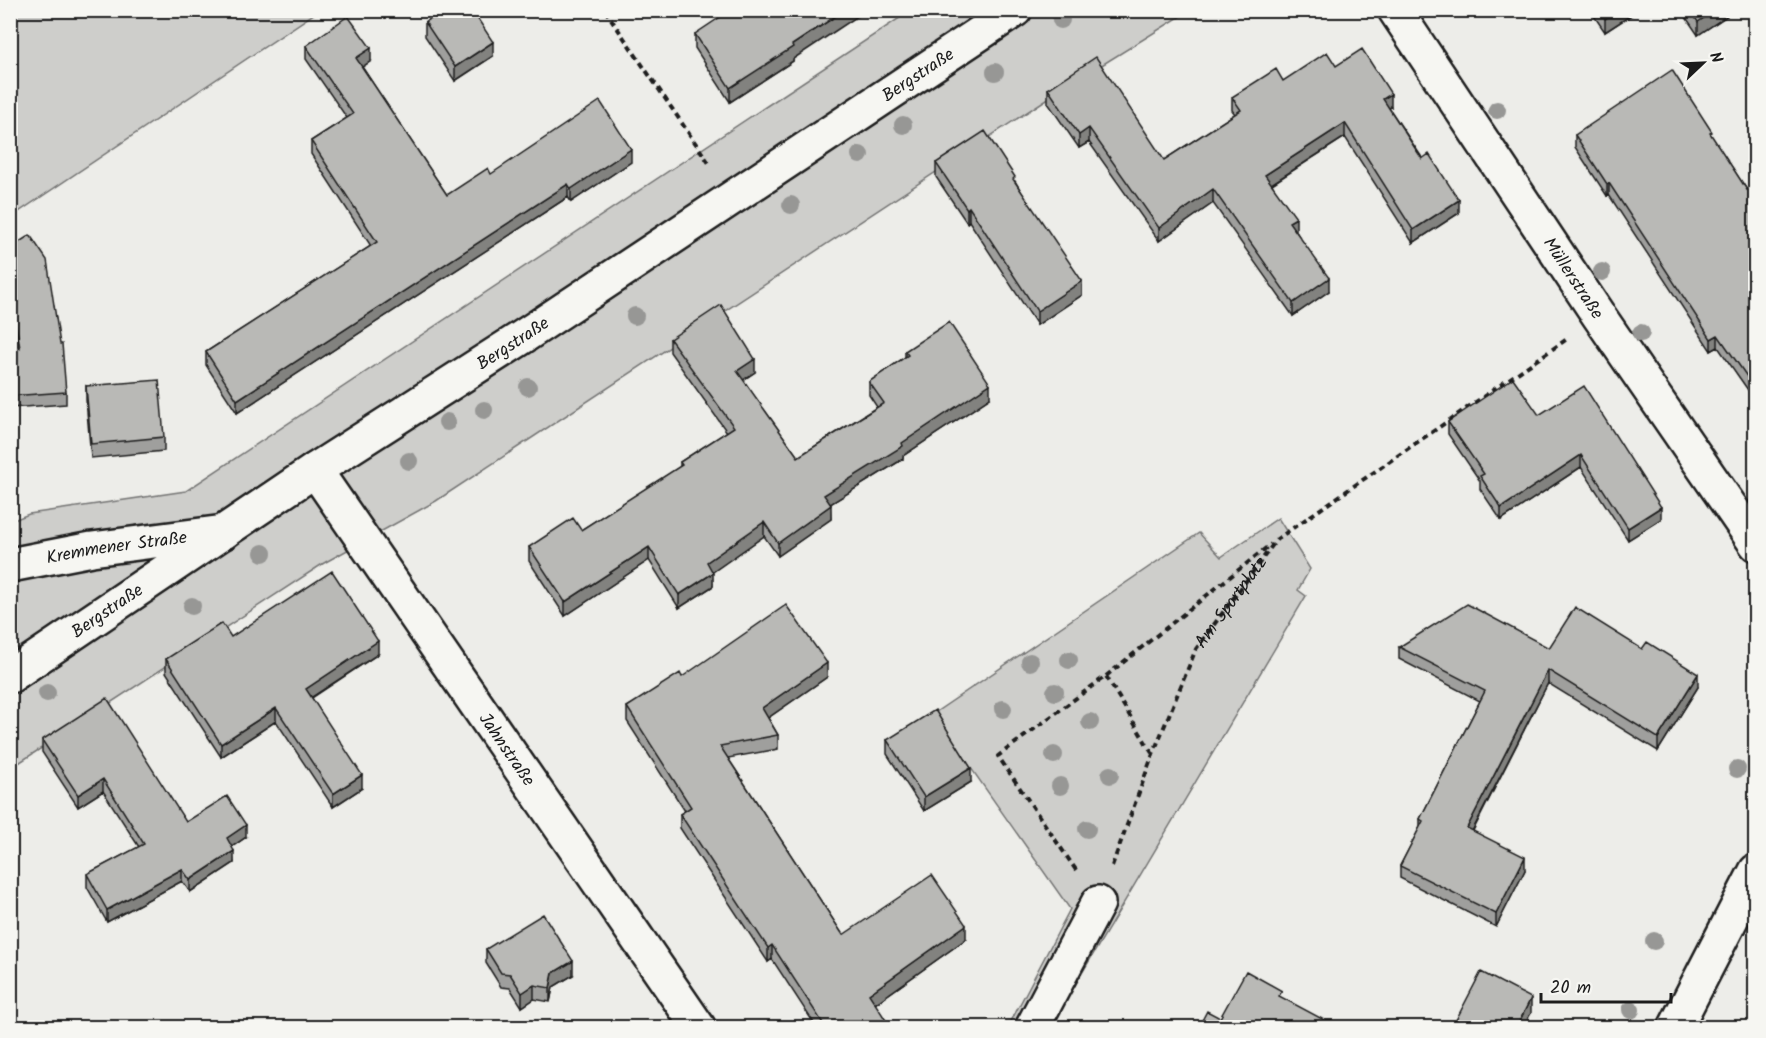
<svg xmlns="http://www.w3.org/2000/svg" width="1766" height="1038" font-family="Kalam,sans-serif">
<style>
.green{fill:#cececb;stroke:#757574;stroke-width:1.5}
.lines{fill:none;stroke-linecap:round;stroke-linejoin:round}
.street-casing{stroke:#1c1c1c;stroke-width:38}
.secondary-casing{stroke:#1c1c1c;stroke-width:38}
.path{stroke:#1c1c1c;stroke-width:4;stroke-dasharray:6 4.5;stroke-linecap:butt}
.street{stroke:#f6f6f2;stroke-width:33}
.secondary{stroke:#f6f6f2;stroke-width:33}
.tree{fill:#979795}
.wall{fill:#9f9f9d;stroke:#1c1c1c;stroke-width:1.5}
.shaded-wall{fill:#82827f;stroke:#1c1c1c;stroke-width:1.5}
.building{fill:#b9b9b6;stroke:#1c1c1c;stroke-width:1.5}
.labels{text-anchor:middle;stroke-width:6;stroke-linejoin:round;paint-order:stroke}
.street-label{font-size:18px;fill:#1c1c1c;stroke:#f6f6f2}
</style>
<rect width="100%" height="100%" fill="#edede9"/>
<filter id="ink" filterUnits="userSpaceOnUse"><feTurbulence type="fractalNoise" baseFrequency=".0167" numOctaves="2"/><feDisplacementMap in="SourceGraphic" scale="12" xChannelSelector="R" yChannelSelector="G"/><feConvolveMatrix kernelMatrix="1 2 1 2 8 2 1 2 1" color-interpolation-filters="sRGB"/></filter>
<g filter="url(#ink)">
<!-- green -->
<path class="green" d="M11 10H318V11L11 217Z
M910 11H1189L1047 99 436 501 324 563 11 768V521L29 514 186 491Z
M1278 518 1310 569 1298 590 1306 596 1050 1027H1008L1070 909 933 714 1199 533 1221 557Z"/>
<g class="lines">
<defs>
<g id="street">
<path id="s2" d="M1395 10 1599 316 1756 544"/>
<path id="s3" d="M315 470 699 1028"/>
<path id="s4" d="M10 565 92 549 224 532"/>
<path d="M1032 1028 1098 903"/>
</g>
<g id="secondary">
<path id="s5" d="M10 676 315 470 521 338 1015 10"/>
<path d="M1675 1028 1756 871"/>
</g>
</defs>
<!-- street casing -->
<use href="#street" class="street-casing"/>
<!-- secondary casing -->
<use href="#secondary" class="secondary-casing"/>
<!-- path -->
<g class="path">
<path d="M605 10 711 166"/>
<path d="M1106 676 1271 544"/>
<path id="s1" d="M1112 866 1153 754 1196 649 1277 539 1567 339"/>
<path d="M1076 870 998 756 1106 676 1152 753"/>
</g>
<!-- street -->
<use href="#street" class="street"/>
<!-- secondary -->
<use href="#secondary" class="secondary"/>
</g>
<!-- trees -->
<g class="tree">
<circle cx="1061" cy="20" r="9"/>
<circle cx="995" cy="72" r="9"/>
<circle cx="1497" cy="110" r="9"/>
<circle cx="903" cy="125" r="9"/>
<circle cx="860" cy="155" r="9"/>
<circle cx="791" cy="205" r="9"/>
<circle cx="1602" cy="272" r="9"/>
<circle cx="635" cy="316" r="9"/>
<circle cx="1641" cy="333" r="9"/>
<circle cx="528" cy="387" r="9"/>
<circle cx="484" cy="410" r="9"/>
<circle cx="447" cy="422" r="9"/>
<circle cx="409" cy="461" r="9"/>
<circle cx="263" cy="553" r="9"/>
<circle cx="192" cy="606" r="9"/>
<circle cx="1069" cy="660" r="9"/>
<circle cx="1030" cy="662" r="9"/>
<circle cx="1055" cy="692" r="9"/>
<circle cx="47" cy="693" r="9"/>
<circle cx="1003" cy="709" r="9"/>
<circle cx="1090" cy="722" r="9"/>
<circle cx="1054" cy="755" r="9"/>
<circle cx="1737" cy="769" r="9"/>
<circle cx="1110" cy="775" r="9"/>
<circle cx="1060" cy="786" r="9"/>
<circle cx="1087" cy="829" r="9"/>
<circle cx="1654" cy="941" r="9"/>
<circle cx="1631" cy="1010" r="9"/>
</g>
<!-- wall -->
<path class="wall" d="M1590 10H1639L1605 32Z
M1681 10H1734V11L1698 35Z
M425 22 493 56 455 81 425 36Z
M695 34 793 59V61L730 102 695 48Z
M306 46 371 61 362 67 447 195 491 174 631 162 571 202 568 197 237 413 206 365V352L371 246 311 154V141L347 118 306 59Z
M1336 66 1391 107 1389 108 1459 213 1413 243 1345 137 1272 184 1296 231 1329 291 1293 316 1213 203 1159 241 1089 142 1079 148 1048 103V89L1164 160 1235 114 1232 110V97L1283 81Z
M1575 135 1712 137 1747 190 1755 198V400L1718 347 1711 351 1609 195 1607 196 1575 147Z
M936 163 1015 181 1082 295 1037 325 969 221 967 223 936 177Z
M10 248 66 392V404L10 408V349L18 348 10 299Z
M670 339 755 372 743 380 798 457 877 407 869 395V382L905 357V351L990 398 903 456V459L830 504 831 519 778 556 764 536 712 572 713 586 679 608 649 560 565 616 529 561V547L581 530 680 467V462L727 432 670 352Z
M86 386 164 437V451L91 458 86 400Z
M1539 415 1661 519 1628 540 1581 467 1501 520 1480 489V481L1448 434V422Z
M231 637 378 654 312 698 362 788 333 807 276 721 221 757 166 672V659Z
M1399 647 1549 648 1698 687 1658 751 1548 683 1473 831 1525 870 1496 927 1400 878V866L1420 827V819L1480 701 1399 659Z
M682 677H827L768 718 778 735V749L728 758 843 935 966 939 875 1004 889 1028H817L772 959 768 962 680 828V814L685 811 627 721V707Z
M42 740 186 822 246 837 232 847 234 863 190 892 182 881 107 922 87 887V874L139 847 103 791 78 807 42 752Z
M887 740 971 782 924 811 887 754Z
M486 949 573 975 553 987 550 1002 534 999 522 1007 510 988 501 987 486 963Z"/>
<!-- shaded-wall -->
<path class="shaded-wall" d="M845 10H867L793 59V61L730 102V88L792 45Z
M1618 10H1639L1605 32V19Z
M1715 10H1734V11L1698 35V22Z
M493 42V56L455 81V67Z
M371 48V61L356 71V58Z
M1391 94V107L1383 112V99Z
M1345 123V137L1265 188V175Z
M1089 128V142L1079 148V135Z
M631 149V162L571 202V189Z
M1609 183V195L1607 196V184Z
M568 184V197L237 413V400Z
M1213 189V203L1159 241V228Z
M1459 200V213L1413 243V230Z
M969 207V221L967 223V209Z
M1296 218V231L1289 236V222Z
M1329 278V291L1293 316V303Z
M1082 281V295L1037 325V311Z
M1718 335V347L1711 351V339Z
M755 359V372L737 384V371Z
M990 384V398L903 456V459L824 508V495Z
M1581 455V467L1501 520V508Z
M831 505V519L778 556V543Z
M1661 507V519L1628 540V528Z
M764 522V536L707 576V562Z
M649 547V560L565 616V602Z
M713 573V586L679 608V595Z
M378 641V654L306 701V689Z
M827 663V677L762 722V708Z
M1548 670V683L1467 841V828Z
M1698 674V687L1658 751V738Z
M276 708V721L221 757V744Z
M971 768V782L924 811V797Z
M362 775V788L333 807V794Z
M103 779V791L78 807V795Z
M246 825V837L227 850V838Z
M234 851V863L190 892V880Z
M1525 857V870L1496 927V914Z
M182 869V881L107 922V910Z
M966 925V939L869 1008V994Z
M772 945V959L768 962V948Z
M573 961V975L553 987 550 1002V988L553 973Z
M534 985V999L522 1007V993Z
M1531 998V1013L1523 1028H1516Z"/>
<!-- building -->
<path class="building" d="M443 10H472L493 42 455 67 425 22Z
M731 10H845L792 45 793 47 730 88 695 34Z
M1599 10H1618L1605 19Z
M1690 10H1715L1698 22Z
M348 16 371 48 356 58 447 195 488 168 491 174 600 101 631 149 571 189 568 184 237 400 206 352 377 242 311 141 353 114 306 46Z
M1362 49 1391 94 1383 99 1422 159 1429 154 1459 200 1413 230 1345 123 1265 175 1296 218 1289 222 1329 278 1293 303 1213 189 1159 228 1089 128 1079 135 1048 89 1096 57 1164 160 1241 110 1232 97 1276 69 1283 81 1327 52 1336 66Z
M1672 70 1712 132 1710 133 1747 190 1749 188 1755 198V388L1718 335 1711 339 1609 183 1607 184 1575 135Z
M985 131 1015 177 1013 179 1082 281 1037 311 969 207 967 209 936 163Z
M30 235 47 260 60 344H62L66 392 10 396V349L20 348 10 287V248Z
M721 305 755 359 737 371 798 457 884 403 869 382 908 355 905 351 949 322 990 384 902 443 903 446 824 495 831 505 778 543 764 522 707 562 713 573 679 595 649 547 565 602 529 547 573 518 581 530 682 465 680 462 734 427 670 339Z
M1513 378 1539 415 1584 386 1661 507 1628 528 1581 455 1501 508 1480 476 1484 474 1448 422Z
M159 380 164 437 91 444 86 386Z
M332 571 378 641 306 689 362 775 333 794 276 708 221 744 166 659 222 623 231 637Z
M1467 604 1549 648 1575 607 1642 649 1647 642 1698 674 1658 738 1548 670 1467 828 1525 857 1496 914 1400 866 1423 821 1420 819 1485 691 1399 647Z
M786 605 827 663 762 708 778 735 720 746 843 935 932 875 966 925 869 994 889 1025 885 1028H826L772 945 768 948 680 814 691 807 627 707 680 673 682 677Z
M107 698 186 822 227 796 246 825 227 838 234 851 190 880 182 869 107 910 87 874 144 844 103 779 78 795 42 740Z
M935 710 971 768 924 797 887 740Z
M543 914 573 961 553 973 550 988 534 985 522 993 510 974 501 973 486 949Z
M1246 971 1282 991 1279 996 1339 1028H1198L1207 1011 1220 1018Z
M1481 972 1531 998 1516 1028H1460L1454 1024Z"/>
</g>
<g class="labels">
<!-- street labels -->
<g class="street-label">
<text dy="6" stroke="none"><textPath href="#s5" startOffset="1089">Bergstraße</textPath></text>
<text dy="6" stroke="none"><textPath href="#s2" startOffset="322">Müllerstraße</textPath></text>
<text dy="6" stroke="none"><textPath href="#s5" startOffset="603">Bergstraße</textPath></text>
<text dy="6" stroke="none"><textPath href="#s4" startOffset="108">Kremmener Straße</textPath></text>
<text dy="6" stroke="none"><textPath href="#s1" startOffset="291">Am Sportplatz</textPath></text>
<text dy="6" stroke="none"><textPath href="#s5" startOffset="117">Bergstraße</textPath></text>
<text dy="6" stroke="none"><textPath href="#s3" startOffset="339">Jahnstraße</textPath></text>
</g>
</g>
<!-- margin -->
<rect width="1766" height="1038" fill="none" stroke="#f6f6f2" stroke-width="36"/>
<rect x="18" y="18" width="1730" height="1002" fill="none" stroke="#1c1c1c" stroke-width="2" filter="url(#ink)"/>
<!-- north arrow -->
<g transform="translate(1703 63) rotate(67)" stroke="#f6f6f2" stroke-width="4.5" paint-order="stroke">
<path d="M0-4.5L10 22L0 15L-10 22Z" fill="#1c1c1c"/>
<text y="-9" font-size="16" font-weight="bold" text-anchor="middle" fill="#1c1c1c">N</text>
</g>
<!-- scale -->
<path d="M1541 993v9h130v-9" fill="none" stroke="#1c1c1c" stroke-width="3"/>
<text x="1550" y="993" font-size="18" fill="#1c1c1c" stroke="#f6f6f2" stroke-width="4.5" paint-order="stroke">20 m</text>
</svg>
